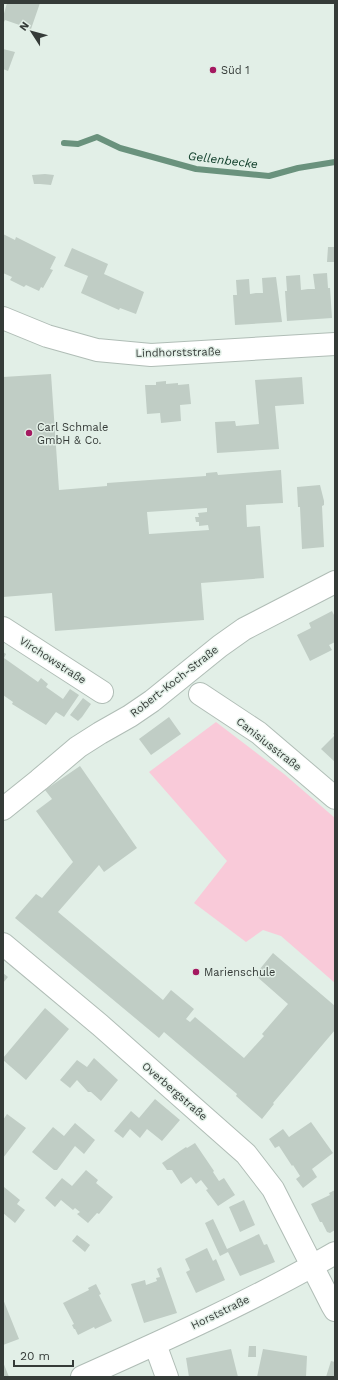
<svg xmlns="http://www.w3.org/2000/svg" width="338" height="1380" font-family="'Work Sans',sans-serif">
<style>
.green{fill:#f9cad9}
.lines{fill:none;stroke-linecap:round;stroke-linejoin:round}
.stream{stroke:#6a927d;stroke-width:6}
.building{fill:#c0cdc5;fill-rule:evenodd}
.minor-casing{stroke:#b0bdb6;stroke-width:24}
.minor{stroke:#fff;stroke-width:22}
.poi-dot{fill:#a41960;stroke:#e2efe7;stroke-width:1.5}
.labels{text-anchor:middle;stroke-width:3;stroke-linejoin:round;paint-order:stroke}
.poi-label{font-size:11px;fill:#353b38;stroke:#e2efe7;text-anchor:start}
.street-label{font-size:11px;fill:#353b38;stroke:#e2efe7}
.water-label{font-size:12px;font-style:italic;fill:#0c3b27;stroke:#e2efe7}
</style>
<rect width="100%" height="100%" fill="#e2efe7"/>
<!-- green -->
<path class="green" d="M216 722 284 774 335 818V983L281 936 263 930 246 942 194 903 227 861 149 772Z"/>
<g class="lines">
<!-- stream -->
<path class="stream" d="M64 143 78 144 97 137 120 148 196 169 269 176 298 168 335 162"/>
</g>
<!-- building -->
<path class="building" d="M7 3H40L31 29 5 20 3 24V17Z
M3 49 15 52 8 71 3 69Z
M45 174 54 175 51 185 40 184H34L32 175Z
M3 234 15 240 16 237 56 257 50 269 53 270 43 288 41 287 39 291 26 285 24 287 10 280 12 277 3 273Z
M328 247H335V262H327Z
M72 248 108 264 104 274 144 292 136 314 120 308 119 310 81 293 88 276 64 266Z
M327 273 328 288H330L332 318 287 321 285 291H287L286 276 300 275 301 290 308 289H315L313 274Z
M276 277 282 322 235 325 233 295H237L236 280 249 279 250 294 256 293H263L262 278Z
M51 374 59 490 107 486V483L206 476V473L217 472 218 475 281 470 283 503 246 505 247 527 260 526 264 578 201 583 204 620 55 631 52 593 3 597V377ZM207 508V512L198 513 199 517H195L196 522H199V526L208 525 209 530 149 534 147 512Z
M302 377 304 404 275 406 279 449 217 453 215 422 235 421 236 426 259 424 255 380Z
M166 381V384L178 383V385L189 384 191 404 180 405 181 421 161 423 160 413 147 414 145 385H156V382Z
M320 485 324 501V505L322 506 324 547 302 549 300 507H298L297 487Z
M332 611 335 617V642L329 645 332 650 310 661 297 635 311 628 309 623Z
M3 652 6 654 4 658 38 682 41 678 48 684 46 687 63 699 70 689 79 695 64 717 56 712 46 725 12 704 13 702 3 695Z
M83 698 91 704 82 717 78 721 70 715Z
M169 717 181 734 151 755 139 739Z
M335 732V762L321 749 335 735 333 734Z
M80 766 137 848 104 872 99 865 58 912 163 1000 171 990 194 1009 186 1019 190 1022 195 1017 244 1058 264 1036 262 1034 288 1004 255 975 273 953 335 1006V1030L273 1103 274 1104 262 1119 236 1096 237 1094 164 1032 159 1038 15 918 36 894 42 898 73 862 36 811 52 799 45 790Z
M3 973 8 977 3 983Z
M45 1008 69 1029 26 1080 3 1060V1058Z
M94 1058 118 1080 101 1101 91 1092H88L77 1080 70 1088 60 1080 77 1060 87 1067Z
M155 1099 180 1120 162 1141 147 1129 140 1138 130 1129 123 1138 114 1131 131 1111 139 1118Z
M7 1114 26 1128 3 1158V1120Z
M311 1122 333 1153 312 1169 317 1177 303 1188 296 1179 300 1176 293 1165 292 1166 279 1146 275 1148 269 1139 283 1129 289 1137Z
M75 1123 95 1140 84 1154 75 1146 57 1170H54L32 1152 53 1127 64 1136Z
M195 1143 214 1171 213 1172 219 1181 224 1178 235 1195 218 1206 206 1190 208 1189 201 1180 196 1184 191 1177 181 1184 172 1170H167L162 1163 186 1147 187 1148Z
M86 1170 98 1180 96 1183 113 1197 99 1214 97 1213 88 1223 77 1214 80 1212 75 1208 73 1210 61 1200 55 1207 45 1198 62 1178 72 1186Z
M4 1187 20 1200 17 1204 25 1210 15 1223 3 1213V1189Z
M335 1190V1230L330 1233 327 1232 322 1222H320L311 1204 330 1195 329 1193Z
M244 1200 255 1225 240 1232 229 1207Z
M213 1219 227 1249 259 1234 264 1245 267 1244 275 1262 240 1276 228 1252 220 1256 205 1223Z
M77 1235 90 1245 85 1252 72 1241Z
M207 1248 213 1261 216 1259 225 1280 196 1293 186 1272 190 1270 185 1259Z
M161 1267 177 1313 144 1323 131 1284 145 1280 146 1285 157 1281 156 1278 160 1277 157 1269Z
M96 1284 101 1294 99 1295 112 1321 95 1329 94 1327 78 1335 75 1329H74L72 1325 74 1324 63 1303 89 1290 88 1288Z
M3 1299 19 1339 3 1345Z
M249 1346H256V1357H248Z
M231 1349 238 1377H189L186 1358Z
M263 1349 307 1356 306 1377H257Z
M331 1361 335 1362V1377H326Z
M3 1362 9 1377H3Z"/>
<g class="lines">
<defs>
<path id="minor" d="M3 318 47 336 97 350 151 355 335 344
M3 628 102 692
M200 694 259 733 335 798
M3 809 39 780 78 747 100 733 130 716 152 701 220 646 244 629 335 582
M3 944 100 1025 246 1154 273 1189 332 1305 335 1310
M155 1344 167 1377
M82 1377C167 1339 254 1300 335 1253"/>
</defs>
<!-- minor casing -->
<use href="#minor" class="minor-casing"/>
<!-- minor -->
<use href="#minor" class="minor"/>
</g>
<!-- markers -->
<g class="poi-dot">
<circle cx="213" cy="70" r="4"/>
<circle cx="29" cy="433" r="4"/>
<circle cx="196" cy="972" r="4"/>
</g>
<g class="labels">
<!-- poi labels -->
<g class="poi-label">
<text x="221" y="74">Süd 1</text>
<text x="37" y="431">Carl Schmale<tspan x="37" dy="13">GmbH &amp; Co.</tspan></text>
<text x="204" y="976">Marienschule</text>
</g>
<!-- street labels -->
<g class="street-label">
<text transform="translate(178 352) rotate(-1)" y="4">Lindhorststraße</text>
<text transform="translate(53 660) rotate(33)" y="4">Virchowstraße</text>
<text transform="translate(174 681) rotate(-38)" y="4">Robert-Koch-Straße</text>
<text transform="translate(269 744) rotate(38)" y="4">Canisiusstraße</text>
<text transform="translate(175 1091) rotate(41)" y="4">Overbergstraße</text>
<text transform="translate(220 1312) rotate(-26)" y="4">Horststraße</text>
</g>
<!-- water labels -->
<g class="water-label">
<text transform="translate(223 160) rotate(7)" y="4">Gellenbecke</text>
</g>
</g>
<!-- border -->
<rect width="338" height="1380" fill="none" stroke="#353b38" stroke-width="8"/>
<!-- north arrow -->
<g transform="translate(32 32) rotate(306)" stroke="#e2efe7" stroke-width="3" paint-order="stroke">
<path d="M0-3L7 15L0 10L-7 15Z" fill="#353b38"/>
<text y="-6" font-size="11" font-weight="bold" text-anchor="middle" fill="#353b38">N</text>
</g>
<!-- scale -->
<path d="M14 1360v6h59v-6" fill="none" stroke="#353b38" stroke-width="2"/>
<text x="20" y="1360" font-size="12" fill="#353b38" stroke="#e2efe7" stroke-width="3" paint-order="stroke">20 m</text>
</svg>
